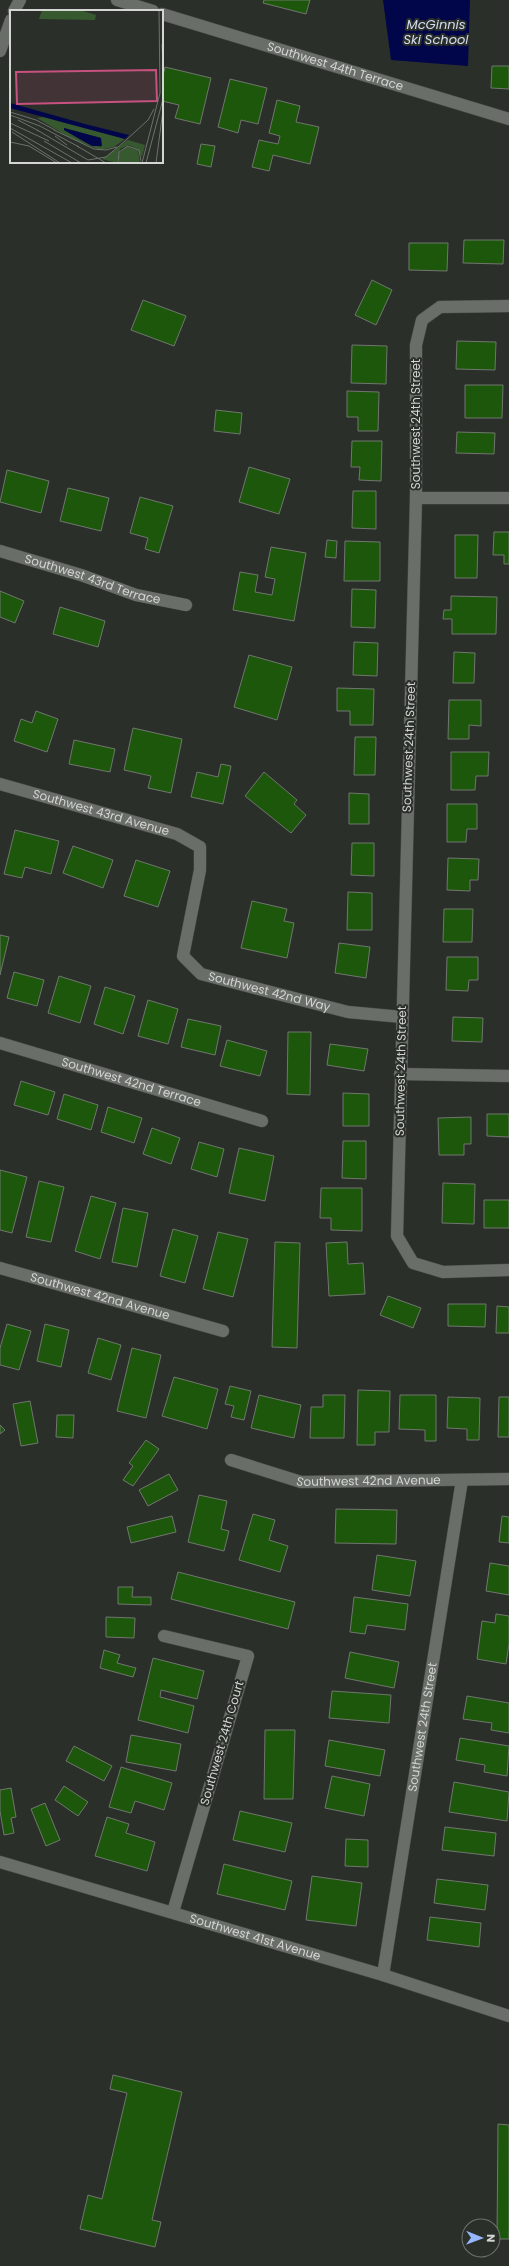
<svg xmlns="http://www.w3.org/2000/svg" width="509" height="2266" font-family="Poppins,sans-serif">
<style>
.water{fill:#01064b}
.building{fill:#1c570b;stroke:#71766f}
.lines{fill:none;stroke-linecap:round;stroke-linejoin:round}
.minor-casing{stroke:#494c48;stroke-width:13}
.minor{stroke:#696e68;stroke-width:12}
.labels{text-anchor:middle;stroke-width:4;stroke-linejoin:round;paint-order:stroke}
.street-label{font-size:12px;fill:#d3d6d2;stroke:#2b2f2a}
.water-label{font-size:13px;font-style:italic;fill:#d3ddf2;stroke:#2b2f2a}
.inset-road{fill:none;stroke:#6e726d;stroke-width:1}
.view{fill:#c7517f;fill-opacity:0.15;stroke:#c7517f;stroke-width:2}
.inset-edge{fill:none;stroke:#d3d6d2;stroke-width:2}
</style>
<rect width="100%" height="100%" fill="#2b2f2a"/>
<!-- water -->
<path class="water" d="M383 0H470L468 66 391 60Z"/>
<!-- building -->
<path class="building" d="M264 0H310L306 14 263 3Z
M492 66H509V89L491 88Z
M165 67 211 78 200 124 175 118 179 105 162 101V80Z
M230 79 267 88 258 124 241 120 238 133 218 127Z
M277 100 300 106 296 122 319 127 310 164 273 155 269 171 252 167 259 140 278 144 280 136 269 133Z
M201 144 215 146 211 167 197 164Z
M464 240H504L503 264 463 263Z
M409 243H448L447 271 409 270Z
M372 280 392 290 376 325 355 315Z
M143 300 186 316 174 346 131 330Z
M457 341 496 342 495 370 456 369Z
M352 345 387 346 386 384 351 383Z
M465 385H503L502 418H465Z
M347 391 379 392 378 431H358V417H347Z
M216 410 242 413 240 434 214 431Z
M457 432 495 433 494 454 456 453Z
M352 441H382L381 481 359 480 360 467H351Z
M249 467 290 479 279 514 239 502Z
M7 470 49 481 41 513 0 502Z
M68 488 109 498 101 531 60 521Z
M353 491H376V529L352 528Z
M140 497 173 506 159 553 145 549 148 538 130 533Z
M494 532H509V564H504V555H493Z
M455 535H478L477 578H455Z
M327 540 337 541 336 558 325 557Z
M345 541 380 542V581H344Z
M271 547 306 553 294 621 233 610 240 572 258 575 255 592 272 595 275 579 265 577Z
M352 589 376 590 375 628 351 627Z
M0 591 24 601 15 623 0 617Z
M451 596 497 597 496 634H452V619H443L444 610H451Z
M60 607 105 621 98 647 53 634Z
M354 642 378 643 377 676 353 675Z
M454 652 475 653 474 683H453Z
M249 655 292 667 277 720 234 707Z
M337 688 374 689 373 725H350V711H337Z
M449 700H481V726L469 725V739H448Z
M36 711 58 719 47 752 14 741 21 719 32 723Z
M133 728 182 739 171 793 148 788 151 776 124 770Z
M355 737H376L375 775H354Z
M74 740 115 749 110 772 69 764Z
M451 752H489L488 776H476L475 790H451Z
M221 764 231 766 223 804 191 797 197 772 218 777Z
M264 772 297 800 294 804 306 815 291 833 245 796Z
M349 793 369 794V824H349Z
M447 804H477V829H467L466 842H447Z
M15 830 59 841 51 874 25 867 22 878 4 874Z
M352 843H374V876L351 875Z
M73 846 113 860 103 888 63 873Z
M448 858 479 859 478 880H470V891L447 890Z
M136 860 170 871 158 907 124 896Z
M348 892 372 893V930H347Z
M252 901 287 909 284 921 294 923 287 958 241 948Z
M444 909H473L472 942H443Z
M0 935 9 937 0 975Z
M339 943 370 947 366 978 335 973Z
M447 957H478V980H469L468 991 446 990Z
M14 972 44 980 37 1006 7 998Z
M59 976 91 986 80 1023 48 1013Z
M105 987 135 996 123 1034 94 1024Z
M148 1000 178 1009 168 1044 138 1036Z
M453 1017 483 1018 482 1042 452 1041Z
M188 1019 221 1026 215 1055 181 1047Z
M288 1032H311L310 1095 287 1094Z
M227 1040 267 1051 260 1076 220 1066Z
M330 1044 368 1049 364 1071 327 1065Z
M21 1081 55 1092 48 1115 14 1105Z
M343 1093 369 1094V1126H343Z
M64 1094 98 1105 91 1130 57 1119Z
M108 1107 142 1118 134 1143 101 1132Z
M487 1114H509V1137L487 1136Z
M471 1117V1144H464V1155H439L438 1118Z
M152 1128 180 1138 171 1164 143 1154Z
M343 1141H366V1179L342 1178Z
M199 1142 224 1149 217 1177 191 1169Z
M239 1148 274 1156 265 1201 229 1193Z
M0 1170 27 1177 12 1233 0 1230Z
M39 1181 64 1187 51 1242 26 1237Z
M443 1183 475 1184 474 1224 442 1223Z
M321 1188H362V1231L331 1230V1218H320Z
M91 1196 116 1203 100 1259 75 1251Z
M484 1200H509V1228H484Z
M123 1208 148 1213 137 1267 112 1262Z
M173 1229 198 1236 185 1283 160 1276Z
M218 1232 248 1239 233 1297 203 1289Z
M275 1242 300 1243 297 1348 272 1347Z
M347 1242 348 1264 363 1263 365 1294 329 1296 326 1243Z
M388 1296 421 1308 413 1328 380 1315Z
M448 1304H486L485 1327 448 1326Z
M497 1306 509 1307V1333H496Z
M7 1324 31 1331 19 1370 0 1365V1348Z
M45 1324 69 1330 61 1367 37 1361Z
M98 1338 121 1345 111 1380 88 1373Z
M132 1348 161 1355 146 1418 117 1411Z
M174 1377 218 1389 207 1429 162 1416Z
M230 1386 251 1391 244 1420 231 1417 234 1406 225 1404Z
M358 1390 390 1391 389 1432H375V1445H357Z
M259 1395 301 1405 294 1438 251 1428Z
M323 1395H345L344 1438H310L311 1407H323Z
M400 1395H436V1441H425V1430L399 1429Z
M448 1397 480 1398 479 1440H467V1429L447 1428Z
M499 1397H509V1437H498Z
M30 1401 38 1443 21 1446 13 1404Z
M57 1415H74L73 1438 56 1437Z
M0 1425 5 1430 0 1434Z
M146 1440 159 1449 133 1486 123 1480 133 1466 129 1463Z
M169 1474 178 1490 148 1506 139 1490Z
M199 1495 227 1501 221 1529 229 1531 224 1551 188 1542Z
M336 1509 397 1510 396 1544 335 1543Z
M253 1514 275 1520 269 1540 288 1546 280 1572 239 1560Z
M172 1516 176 1532 131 1543 127 1527Z
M502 1516 509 1517V1543L499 1542Z
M377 1555 416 1561 410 1596 372 1590Z
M490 1563 509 1566V1595L486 1591Z
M178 1572 295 1602 288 1629 171 1599Z
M118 1587H133L132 1597H151V1605L118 1604Z
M354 1597 408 1604 405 1630 367 1625 365 1634 350 1632Z
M496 1614 509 1616V1644L506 1664 477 1659 482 1621 495 1623Z
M106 1617 135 1618 134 1638 106 1637Z
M104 1650 120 1655 117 1663 136 1668 133 1677 100 1668Z
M350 1652 399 1662 394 1688 345 1678Z
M153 1658 204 1671 197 1699 161 1690 160 1697 194 1706 188 1733 138 1720Z
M332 1691 391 1695 389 1723 329 1718Z
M467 1696 509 1703V1733L491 1730 492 1723 463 1719Z
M265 1730H295L293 1799H264Z
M131 1735 181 1744 176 1771 126 1762Z
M460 1738 509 1746 507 1776 484 1772 485 1765 456 1760Z
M329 1740 385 1750 380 1776 325 1766Z
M74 1746 112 1766 104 1781 66 1761Z
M121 1767 172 1783 164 1810 135 1801 131 1813 109 1807Z
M332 1776 370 1784 364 1816 325 1808Z
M454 1782 509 1792 507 1821 449 1812Z
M64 1786 88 1802 78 1816 55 1800Z
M11 1788 16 1817 11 1818 14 1833 4 1835 0 1811V1790Z
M45 1803 60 1840 46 1846 31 1809Z
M240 1811 292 1823 285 1852 233 1840Z
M107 1817 129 1824 126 1833 155 1842 147 1871 95 1856Z
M445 1827 496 1833 494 1856 442 1850Z
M346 1839 368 1840V1867L345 1866Z
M224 1864 292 1881 285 1910 217 1894Z
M312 1876 362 1883 356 1926 306 1920Z
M437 1879 488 1885 485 1910 434 1903Z
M430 1917 481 1923 479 1947 427 1940Z
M113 2075 182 2092 152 2220 161 2222 155 2247 80 2229 88 2195 102 2199 127 2093 110 2089Z
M498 2124 509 2125V2239H497Z"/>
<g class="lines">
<defs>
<g id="minor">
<path d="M117 0 153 11"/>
<path d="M14 11 20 0"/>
<path id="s1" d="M162 14 509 119"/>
<path d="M0 51 11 20"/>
<path d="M509 306 440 307 422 320 416 345V498L397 1236 413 1263 443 1272 509 1270"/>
<path d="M416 498H509"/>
<path id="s2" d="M0 551 81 575 136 595 186 605"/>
<path id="s3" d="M0 784 177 834 200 847V870L183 956 201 974 348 1012 402 1017"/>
<path id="s4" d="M0 1043 262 1121"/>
<path d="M400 1074 509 1076"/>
<path id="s5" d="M0 1268 223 1331"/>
<path id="s6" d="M231 1460 301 1482 509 1479"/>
<path d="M164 1636 248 1656 173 1912"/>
<path id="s7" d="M0 1862 383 1975 509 2016"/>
<path id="s8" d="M383 1975 462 1480"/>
</g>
</defs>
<!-- minor casing -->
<use href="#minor" class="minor-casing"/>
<!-- minor -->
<use href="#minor" class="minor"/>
</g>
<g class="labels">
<!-- street labels -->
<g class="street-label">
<text dy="4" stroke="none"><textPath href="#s1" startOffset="181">Southwest 44th Terrace</textPath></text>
<text transform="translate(416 424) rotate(-90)" y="4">Southwest 24th Street</text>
<text dy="4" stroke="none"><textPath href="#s2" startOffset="97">Southwest 43rd Terrace</textPath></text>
<text transform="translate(409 747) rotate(-88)" y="4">Southwest 24th Street</text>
<text dy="4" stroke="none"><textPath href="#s3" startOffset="105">Southwest 43rd Avenue</textPath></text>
<text dy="4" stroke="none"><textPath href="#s3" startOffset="417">Southwest 42nd Way</textPath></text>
<text transform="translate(401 1071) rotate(-89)" y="4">Southwest 24th Street</text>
<text dy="4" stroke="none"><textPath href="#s4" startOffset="137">Southwest 42nd Terrace</textPath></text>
<text dy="4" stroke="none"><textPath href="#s5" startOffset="104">Southwest 42nd Avenue</textPath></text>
<text dy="4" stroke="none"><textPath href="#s6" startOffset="141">Southwest 42nd Avenue</textPath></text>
<text dy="4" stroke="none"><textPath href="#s8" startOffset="251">Southwest 24th Street</textPath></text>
<text transform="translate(222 1743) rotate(-74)" y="4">Southwest 24th Court</text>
<text dy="4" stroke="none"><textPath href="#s7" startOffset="266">Southwest 41st Avenue</textPath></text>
</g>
<!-- water labels -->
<g class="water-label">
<text x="436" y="29">McGinnis<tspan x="436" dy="15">Ski School</tspan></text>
</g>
</g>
<!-- overview -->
<g transform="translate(10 10)">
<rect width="153" height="153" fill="#2b2f2a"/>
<path d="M32 0H70L86 5 85 10 29 9ZM34 107 55 113 115 129 104 137 90 140 62 129 27 108ZM54 118 91 128V137L78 134 54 120ZM118 130 135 135 132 147 128 139 119 135 110 139 107 153 92 149ZM117 136 128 140 130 153H109L108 144Z" fill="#375930" fill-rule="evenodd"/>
<path d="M0 93 75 114 119 125 115 129 104 126 0 98ZM54 118 91 128 92 136H82L54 120Z" fill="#01064b"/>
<path class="inset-road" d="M152 34 153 54M0 102 26 110 45 120M0 105 30 116 69 137M8 110 29 121M0 113 39 131M0 118 62 153M27 120 78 150 96 147 115 131M44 120 84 139 96 140 107 137M2 122 50 153M45 126 57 135M34 131 71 153M0 132 19 136 47 153M114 132 138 110 144 99M67 136 96 153M108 153 109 142 118 136 129 140 131 151M132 153 150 83 149 0M136 153 153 89M146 153 153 100"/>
<path class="view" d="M146 60 147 91 7 94 6 62Z"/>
<rect width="153" height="153" class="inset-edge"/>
</g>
<!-- north arrow -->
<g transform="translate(481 2238) rotate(91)"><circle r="19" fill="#2b2f2a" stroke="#6e726d"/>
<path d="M0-3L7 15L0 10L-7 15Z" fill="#96b6fd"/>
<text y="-6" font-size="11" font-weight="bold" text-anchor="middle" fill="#d3d6d2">N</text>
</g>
</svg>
